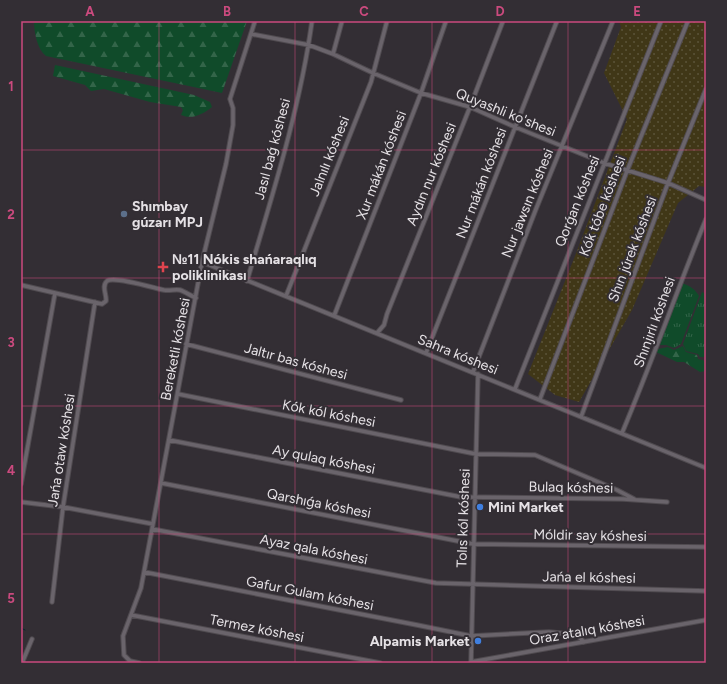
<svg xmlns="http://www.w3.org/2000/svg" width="727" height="684" font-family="Figtree,sans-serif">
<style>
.grass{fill:url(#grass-tufts)}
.forest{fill:url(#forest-firs)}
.sand{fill:url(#sand-dots)}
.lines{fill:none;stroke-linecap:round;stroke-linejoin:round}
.stream{stroke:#04262f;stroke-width:1}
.minor-casing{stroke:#504b50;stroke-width:5.5}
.minor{stroke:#6a646b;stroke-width:3.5}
.grid{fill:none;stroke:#cb4a7e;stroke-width:1;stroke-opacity:0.55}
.service-dot{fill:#5c6f8a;stroke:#332e34;stroke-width:1.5}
.health-dot{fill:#e0444e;stroke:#332e34;stroke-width:1.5}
.shop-dot{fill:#3f7fe0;stroke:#332e34;stroke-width:1.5}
.labels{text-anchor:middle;stroke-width:4;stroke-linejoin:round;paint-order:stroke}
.street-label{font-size:14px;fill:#e5e1e5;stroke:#332e34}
.poi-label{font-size:14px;font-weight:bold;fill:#e5e1e5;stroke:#332e34;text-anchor:start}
.neatline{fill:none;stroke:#cb4a7e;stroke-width:1.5}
.grid-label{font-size:13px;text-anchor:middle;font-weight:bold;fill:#cb4a7e}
</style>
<defs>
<pattern id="grass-tufts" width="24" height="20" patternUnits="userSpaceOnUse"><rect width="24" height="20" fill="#104b2a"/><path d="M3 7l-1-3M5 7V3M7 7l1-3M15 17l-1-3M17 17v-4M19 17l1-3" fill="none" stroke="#336549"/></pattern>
<pattern id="forest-firs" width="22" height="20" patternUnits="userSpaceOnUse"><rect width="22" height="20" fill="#104b2a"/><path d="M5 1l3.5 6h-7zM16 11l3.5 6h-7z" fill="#336549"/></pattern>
<pattern id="sand-dots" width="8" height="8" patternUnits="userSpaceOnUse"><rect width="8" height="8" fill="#403717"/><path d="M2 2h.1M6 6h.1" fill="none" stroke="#5b5439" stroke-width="1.8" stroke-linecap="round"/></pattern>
</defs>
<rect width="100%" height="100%" fill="#332e34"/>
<!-- grass -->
<path class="grass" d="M682 283C690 286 695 289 699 296L681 344 674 348 666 345H659Z
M702 292 706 294V357H700L698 354 686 351 683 344Z"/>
<!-- forest -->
<path class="forest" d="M34 21H247L222 93 46 56C37 49 34 32 34 21Z
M55 65 194 95 210 102 212 107C203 114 193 120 181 115L183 110 181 107 150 102 104 89 91 91 85 85 53 76Z
M683 346 686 352 697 355 698 359 706 361V371L700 372 684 362H677L656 352 658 349 668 347 674 350Z"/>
<!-- sand -->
<path class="sand" d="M619 21H706V187L699 186 678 203 632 310 579 402 555 395 528 374 575 256 627 119 604 73 621 27Z"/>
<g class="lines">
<!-- stream -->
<path class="stream" d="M21 628 25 630"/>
<defs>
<path id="minor" d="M251 34 309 45 333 54 373 73 421 93 470 107 515 127 604 163 668 183 706 200
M333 54 342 21
M202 262 706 468
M247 281C272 196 300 109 312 21
M21 285 102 304 106 301C107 295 101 286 107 281 114 276 154 288 164 290 170 291 175 289 180 290 184 291 191 296 196 298
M286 296 371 82 387 21
M334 316 421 93 446 21
M377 333 384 325 387 314 470 107 503 21
M186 344 401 400
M426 353 557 21
M473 372 536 209 613 21
M515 389 661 21
M178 394 476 454 535 455 617 490 634 499
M540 399 627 171 688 21
M581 417 668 183 706 89
M622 433C652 362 677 290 706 219
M169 440 461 497 623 499 667 502
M161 483 473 544 706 547
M21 484 55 293
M21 502 63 507 153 524
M152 529 436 583 706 591
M144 572 417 625 471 636 549 632 570 634 578 636 584 642
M52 602 63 507 95 302
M131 615 380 663
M471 662 706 620
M22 663 32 639
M139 663 130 661 124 655 123 636 141 588 202 262 226 164 233 125V108L230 99 255 21
M471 663 478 374"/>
</defs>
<!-- minor casing -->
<use href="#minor" class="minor-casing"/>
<!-- minor -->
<use href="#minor" class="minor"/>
</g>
<!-- grid -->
<path class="grid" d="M159 21V663M295 21V663M432 21V663M568 21V663M21 150H706M21 278H706M21 406H706M21 534H706"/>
<!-- markers -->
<circle class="service-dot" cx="124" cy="214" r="4"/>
<path class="health-dot" d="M161 261h4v4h4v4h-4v4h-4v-4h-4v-4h4z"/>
<g class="shop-dot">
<circle cx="480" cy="507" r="4"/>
<circle cx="478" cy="641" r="4"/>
</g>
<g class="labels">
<!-- street labels -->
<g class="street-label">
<text transform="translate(506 112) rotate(22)" y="5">Quyashli ko'shesi</text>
<text transform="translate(272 149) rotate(-75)" y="5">Jasıl baǵ kóshesi</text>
<text transform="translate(329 156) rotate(-68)" y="5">Jalnılı kóshesi</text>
<text transform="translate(381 165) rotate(-69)" y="5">Xur mákán kóshesi</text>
<text transform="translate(431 174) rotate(-68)" y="5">Aydın nur kóshesi</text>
<text transform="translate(481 183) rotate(-69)" y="5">Nur mákán kóshesi</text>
<text transform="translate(577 201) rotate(-68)" y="5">Qorǵan kóshesi</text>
<text transform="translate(527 203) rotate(-68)" y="5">Nur jawsın kóshesi</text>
<text transform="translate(602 206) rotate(-69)" y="5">Kók tóbe kóshesi</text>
<text transform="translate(632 249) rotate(-69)" y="5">Shın júrek kóshesi</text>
<text transform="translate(654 322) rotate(-70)" y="5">Shınjırlı kóshesi</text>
<text transform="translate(175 349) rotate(-79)" y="5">Bereketli kóshesi</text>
<text transform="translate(458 354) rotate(22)" y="5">Sahra kóshesi</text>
<text transform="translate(296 361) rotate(15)" y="5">Jaltır bas kóshesi</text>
<text transform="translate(329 413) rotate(11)" y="5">Kók kól kóshesi</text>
<text transform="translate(61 450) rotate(-81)" y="5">Jańa otaw kóshesi</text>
<text transform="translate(324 459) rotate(11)" y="5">Ay qulaq kóshesi</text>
<text transform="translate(571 487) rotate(1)" y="5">Bulaq kóshesi</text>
<text transform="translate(319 503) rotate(11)" y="5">Qarshıǵa kóshesi</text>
<text transform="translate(463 518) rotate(-88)" y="5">Tolıs kól kóshesi</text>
<text transform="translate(590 535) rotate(1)" y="5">Móldir say kóshesi</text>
<text transform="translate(314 549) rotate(11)" y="5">Ayaz qala kóshesi</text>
<text transform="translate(589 577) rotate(1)" y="5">Jańa el kóshesi</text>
<text transform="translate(310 593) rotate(11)" y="5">Gafur Gulam kóshesi</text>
<text transform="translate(257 628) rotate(11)" y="5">Termez kóshesi</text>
<text transform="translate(587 630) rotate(-10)" y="5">Oraz atalıq kóshesi</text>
</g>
<!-- poi labels -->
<g class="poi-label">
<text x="132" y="211">Shımbay<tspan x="132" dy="16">gúzarı MPJ</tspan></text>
<text x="172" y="264">№11 Nókis shańaraqlıq<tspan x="172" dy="16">poliklinikası</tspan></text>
<text x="488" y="512">Mini Market</text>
<text x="470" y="646" text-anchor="end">Alpamis Market</text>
</g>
</g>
<!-- border -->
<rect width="727" height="684" fill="none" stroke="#332e34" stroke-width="44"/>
<rect x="22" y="22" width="683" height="640" class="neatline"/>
<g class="grid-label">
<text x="90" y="16">A</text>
<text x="227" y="16">B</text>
<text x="364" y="16">C</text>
<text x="500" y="16">D</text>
<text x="637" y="16">E</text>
<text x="11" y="91">1</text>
<text x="11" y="219">2</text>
<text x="11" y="347">3</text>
<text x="11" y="475">4</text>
<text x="11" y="603">5</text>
</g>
</svg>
